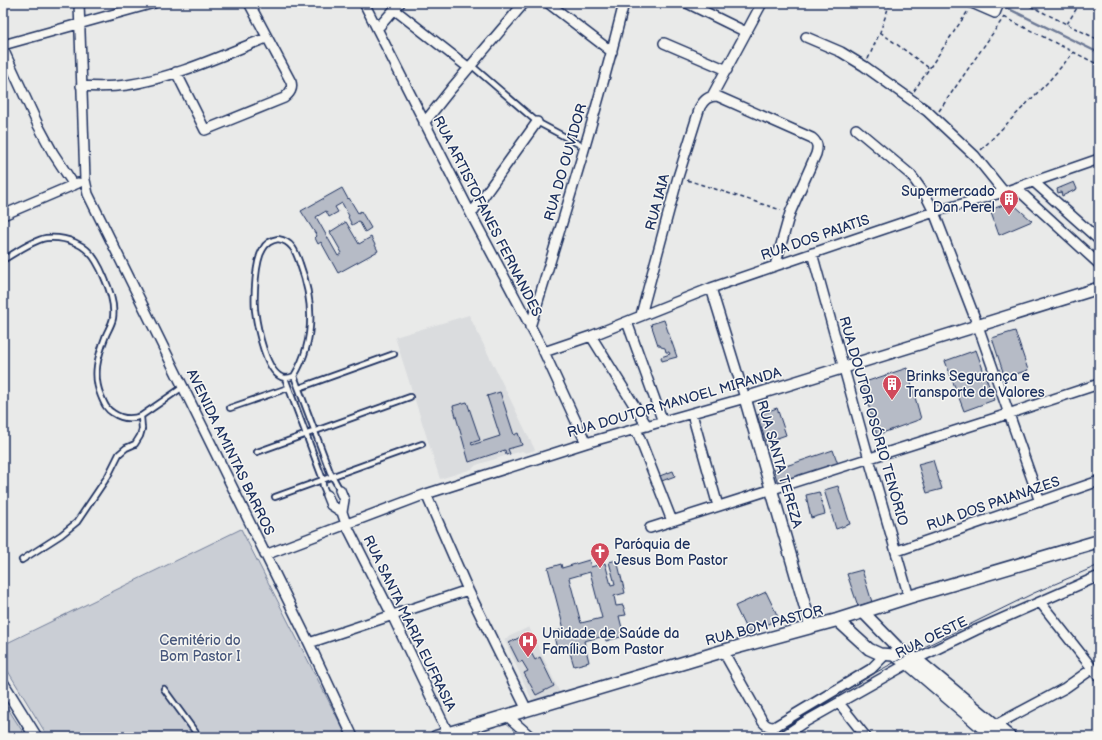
<svg xmlns="http://www.w3.org/2000/svg" width="1102" height="740" font-family="'Balsamiq Sans',sans-serif">
<style>
.built{fill:#dadcde}
.green{fill:#caced5;stroke:#727e9a}
.lines{fill:none;stroke-linecap:round;stroke-linejoin:round}
.stream{stroke:#6c7995;stroke-width:2.5}
.building{fill:#b6bbc6;stroke:#1b2f5e;fill-rule:evenodd}
.service-casing{stroke:#1b2f5e;stroke-width:8}
.minor-casing{stroke:#1b2f5e;stroke-width:12}
.tertiary-casing{stroke:#1b2f5e;stroke-width:14}
.secondary-casing{stroke:#1b2f5e;stroke-width:15}
.path{stroke:#1b2f5e;stroke-width:1.5;stroke-dasharray:4 3;stroke-linecap:butt}
.service{stroke:#f6f6f2;stroke-width:4.5}
.minor{stroke:#f6f6f2;stroke-width:9}
.tertiary{stroke:#f6f6f2;stroke-width:11}
.secondary{stroke:#f6f6f2;stroke-width:12}
.tram{stroke:#1b2f5e;stroke-width:1}
.labels{text-anchor:middle;stroke-width:3;stroke-linejoin:round;paint-order:stroke}
.street-label{font-size:14px;fill:#1b2f5e;stroke:#f6f6f2}
.poi-label{font-size:14px;fill:#1b2f5e;stroke:#f6f6f2;text-anchor:start}
.park-label{font-size:14px;fill:#47577c;stroke:#f6f6f2}
</style>
<rect width="100%" height="100%" fill="#e9eae9"/>
<filter id="ink" filterUnits="userSpaceOnUse"><feTurbulence type="fractalNoise" baseFrequency=".025" numOctaves="2"/><feDisplacementMap in="SourceGraphic" scale="8" xChannelSelector="R" yChannelSelector="G"/><feConvolveMatrix kernelMatrix="1 2 1 2 8 2 1 2 1" color-interpolation-filters="sRGB"/></filter>
<g filter="url(#ink)">
<!-- built -->
<path class="built" d="M469 315 535 450 526 453 522 451 508 455 476 465 472 469 440 479 395 337Z
M529 627 560 693 533 702 504 639Z"/>
<!-- green -->
<path class="green" d="M241 529 347 737H48L3 663V645Z
M3 701 26 737H3Z"/>
<g class="lines">
<!-- stream -->
<path class="stream" d="M1001 5 1099 53"/>
</g>
<!-- building -->
<path class="building" d="M1074 182 1077 189 1062 196 1061 192 1058 193 1057 189Z
M342 188 348 199 349 198 358 213 361 211 371 228 365 232 359 221 352 225 348 217 349 216 342 203 335 207 338 212 329 217 326 211 316 217 338 256 342 253 330 232 346 222 359 244 371 237 378 251 338 273 321 242 318 244 315 238 317 236 301 211Z
M1011 202 1032 221 999 235 990 210Z
M664 320 677 357 662 361 661 357 670 354 669 352H666L665 348 661 347 660 345H658L651 324Z
M1015 331 1028 370 1005 378 992 338Z
M976 350 994 400 964 411 945 361Z
M907 368 921 419 877 435 862 383Z
M500 392 514 435 518 433 522 445 508 449 510 454 506 455 505 450 469 462 453 406 467 402 480 440 471 443 472 445 500 436 487 396Z
M777 408 786 435 766 442 757 415Z
M833 450 838 464 778 484 774 470Z
M933 460 942 489 927 493 918 464Z
M673 471 675 476 659 482 657 477Z
M838 486 850 524 836 529 824 490Z
M819 492 825 514 811 518 806 495Z
M589 560 591 567 605 563 611 585 615 584 609 562 617 560 625 593 614 596 616 606 623 605 626 615 619 616 624 636 606 641 605 636 584 641 589 662 574 666 568 646 557 649 553 632 564 629 548 568 561 564 562 568ZM590 572 602 618 581 623 569 578Z
M862 570 872 602 858 606 847 574Z
M766 592 779 619 748 633 735 606Z
M524 635 529 644 527 645 535 660 540 657 554 686 536 695 524 673 528 671 522 661 519 663 509 643Z"/>
<g class="lines">
<defs>
<path id="service" d="M471 65 537 122 584 147
M278 239C292 241 296 252 300 264 314 302 315 341 294 376 292 377 288 378 285 378 266 376 257 326 255 310 254 296 255 261 263 249 266 243 272 240 278 239Z
M3 260C15 253 33 240 46 238 66 236 86 244 96 261 99 266 102 272 104 277 110 290 115 304 113 318 112 324 108 330 106 335 98 356 92 375 101 396 104 403 106 409 113 413 122 419 131 420 141 416L183 387
M294 376 330 472 340 490
M285 378 322 477 323 486 327 495
M299 388 394 354
M230 408 288 388
M257 452 410 397
M275 497 422 444
M22 560 61 535 77 522 108 476 119 454 126 448 135 444 140 436 142 429 141 416
M164 689 199 737"/>
<path id="minor" d="M79 3 85 180 88 194 309 643 353 737
M364 3 471 214 544 352 586 443
M548 3 612 52
M687 3 746 32
M972 3 995 13 999 3
M395 10 469 68
M377 29 400 3
M806 37 841 52 864 66 927 111 975 156 1004 192
M664 43 727 70
M3 45 154 3
M3 49 38 125 53 153 74 185
M176 72 205 130 284 98C290 93 293 89 291 82L249 3
M81 86C97 87 112 87 127 85 173 78 223 55 266 38
M712 96 762 3
M424 123 451 89 524 3
M856 129 911 175 926 196 934 212 978 326 1040 502
M1034 182 1099 240
M1016 188 1099 264
M471 214 537 122
M3 215 78 183
M812 253 869 459 909 597
M641 315 678 177 700 107C704 100 708 96 717 96L812 138C818 143 818 147 816 154L790 213 775 266
M627 322 663 422
M530 327C563 220 597 112 624 3
M591 336 647 426
M544 352 591 336 711 288 775 266 934 212 1004 192 1099 159
M692 414 718 506
M636 429 672 521
M340 490 344 500 342 512
M426 494 468 590 527 710
M327 495 331 505 342 512 346 524 392 615 448 733
M650 528 1008 414 1099 384
M897 551 1099 481
M265 555 426 494 586 443 745 398 711 288
M1040 602 1099 677
M309 643 468 590
M723 651 763 722C766 726 769 727 774 727L871 669 885 655
M839 703 866 737
M506 715 531 737
M990 728 1065 688 1092 669
M782 737 803 723 916 659 976 630 1099 576"/>
<path id="tertiary" d="M863 612 899 649 916 659 1010 737
M837 620 869 649 880 654 893 655 907 663 993 737
M811 627 745 398 1099 288
M3 684 36 737"/>
<path id="secondary" d="M436 737 723 651 837 620 909 597 1099 541"/>
</defs>
<!-- service casing -->
<use href="#service" class="service-casing"/>
<!-- minor casing -->
<use href="#minor" class="minor-casing"/>
<!-- tertiary casing -->
<use href="#tertiary" class="tertiary-casing"/>
<!-- secondary casing -->
<use href="#secondary" class="secondary-casing"/>
<!-- path -->
<path class="path" d="M1024 3 1099 40
M1004 17 1099 65
M1067 24 1080 3
M880 32 929 68
M868 59 880 32 890 3
M914 91 968 11
M939 111 1004 17
M981 150 1048 82 1074 52
M687 180 781 210"/>
<!-- service -->
<use href="#service" class="service"/>
<!-- minor -->
<use href="#minor" class="minor"/>
<!-- tertiary -->
<use href="#tertiary" class="tertiary"/>
<!-- secondary -->
<use href="#secondary" class="secondary"/>
<!-- tram -->
<path class="tram" d="M771 737 862 680 908 655 1034 593 1099 565"/>
</g>
</g>
<!-- icons -->
<defs>
<symbol id="building-pin" viewBox="-11 -11 22 30"><path d="M0 17L-7.5 6A9.5 9.5 0 1 1 7.5 6Z" fill="#d1495b" stroke="#f6f6f2"/><path d="M-4-6H4V6H1V3H-1V6H-4ZM-2.5-4.3h1.7v1.8h-1.7ZM.8-4.3h1.7v1.8H.8ZM-2.5-1h1.7V.8h-1.7ZM.8-1h1.7V.8H.8Z" fill="#fff"/></symbol>
<symbol id="church-pin" viewBox="-11 -11 22 30"><path d="M0 17L-7.5 6A9.5 9.5 0 1 1 7.5 6Z" fill="#d1495b" stroke="#f6f6f2"/><path d="M-1.2-6h2.4v3.5h3.3v2.4h-3.3V6h-2.4V-.1h-3.3v-2.4h3.3Z" fill="#fff"/></symbol>
<symbol id="hospital-pin" viewBox="-11 -11 22 30"><path d="M0 17L-7.5 6A9.5 9.5 0 1 1 7.5 6Z" fill="#d1495b" stroke="#f6f6f2"/><path d="M-5-5h3v3.5h4V-5h3V5h-3V1.5h-4V5h-3Z" fill="#fff"/></symbol>
</defs>
<g fill-rule="evenodd">
<use href="#building-pin" x="998" y="188" width="22" height="30"/>
<use href="#building-pin" x="881" y="373" width="22" height="30"/>
<use href="#church-pin" x="589" y="541" width="22" height="30"/>
<use href="#hospital-pin" x="517" y="630" width="22" height="30"/>
</g>
<g class="labels">
<!-- street labels -->
<g class="street-label">
<text transform="translate(565 162) rotate(-74)" y="5">RUA DO OUVIDOR</text>
<text transform="translate(657 202) rotate(-75)" y="5">RUA IAIA</text>
<text transform="translate(488 216) rotate(63)" y="5">RUA ARTISTOFANES FERNANDES</text>
<text transform="translate(815 237) rotate(-19)" y="5">RUA DOS PAIATIS</text>
<text transform="translate(674 402) rotate(-16)" y="5">RUA DOUTOR MANOEL MIRANDA</text>
<text transform="translate(874 421) rotate(74)" y="5">RUA DOUTOR OSÓRIO TENÓRIO</text>
<text transform="translate(231 452) rotate(64)" y="5">AVENIDA AMINTAS BARROS</text>
<text transform="translate(780 464) rotate(74)" y="5">RUA SANTA TEREZA</text>
<text transform="translate(993 503) rotate(-19)" y="5">RUA DOS PAIANAZES</text>
<text transform="translate(410 623) rotate(64)" y="5">RUA SANTA MARIA EUFRASIA</text>
<text transform="translate(764 625) rotate(-15)" y="5">RUA BOM PASTOR</text>
<text transform="translate(931 637) rotate(-26)" y="5">RUA OESTE</text>
</g>
<!-- poi labels -->
<g class="poi-label">
<text x="995" y="196" text-anchor="end">Supermercado<tspan x="995" dy="16">Dan Perel</tspan></text>
<text x="906" y="381">Brinks Segurança e<tspan x="906" dy="16">Transporte de Valores</tspan></text>
<text x="614" y="549">Paróquia de<tspan x="614" dy="16">Jesus Bom Pastor</tspan></text>
<text x="542" y="638">Unidade de Saúde da<tspan x="542" dy="16">Família Bom Pastor</tspan></text>
</g>
<!-- park labels -->
<g class="park-label">
<text x="200" y="645">Cemitério do<tspan x="200" dy="16">Bom Pastor I</tspan></text>
</g>
</g>
<!-- margin -->
<rect width="1102" height="740" fill="none" stroke="#f6f6f2" stroke-width="16"/>
<rect x="8" y="8" width="1086" height="724" fill="none" stroke="#1b2f5e" stroke-width="1.5" filter="url(#ink)"/>
</svg>
